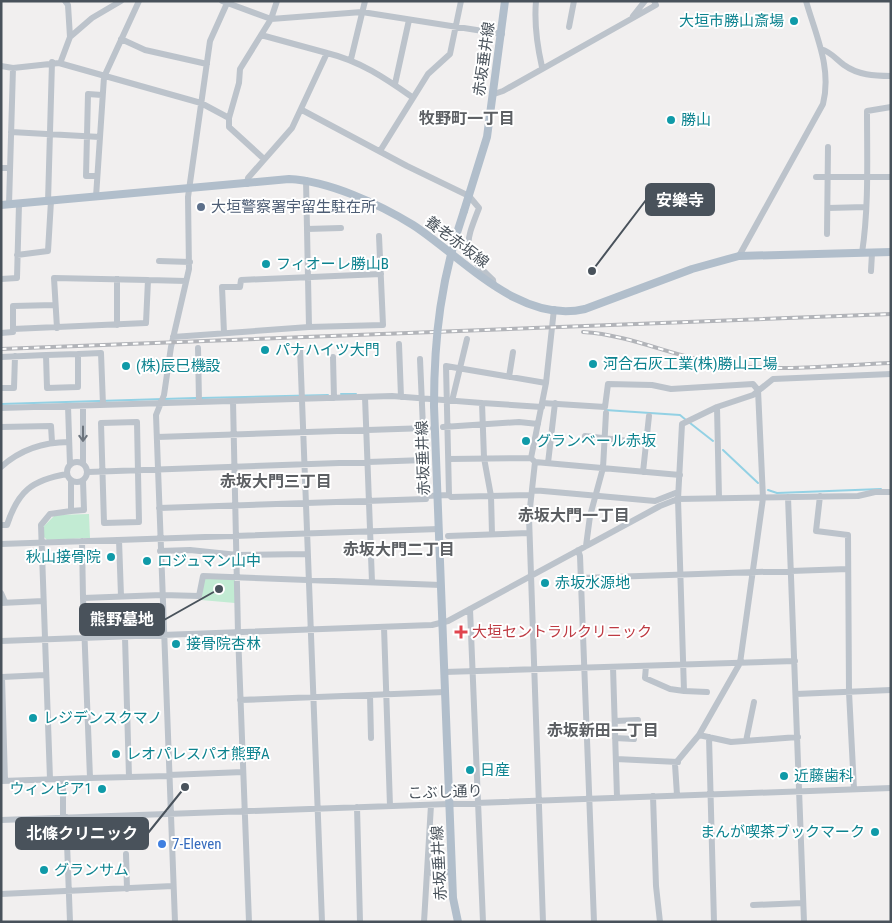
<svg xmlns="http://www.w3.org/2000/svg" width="892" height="923" font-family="'Roboto Condensed','Noto Sans JP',sans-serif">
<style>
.green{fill:#c2ebd3}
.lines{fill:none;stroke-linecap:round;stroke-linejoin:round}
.stream{stroke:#93d1e4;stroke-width:2}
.minor{stroke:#bcc3cb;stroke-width:6}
.major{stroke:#b1becb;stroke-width:8}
.rail-casing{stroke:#b2b4b9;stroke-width:4}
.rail{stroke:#fff;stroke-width:2;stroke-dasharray:5.5;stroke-linecap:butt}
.major-bridge{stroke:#b1becb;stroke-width:8}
.oneway{stroke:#6c747d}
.culture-dot{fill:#0f9aa8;stroke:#fff;stroke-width:2}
.service-dot{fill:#5c6f8a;stroke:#fff;stroke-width:2}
.health-dot{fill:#e0444e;stroke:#fff;stroke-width:2}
.shop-dot{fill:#3f7fe0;stroke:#fff;stroke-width:2}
.labels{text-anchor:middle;stroke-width:4;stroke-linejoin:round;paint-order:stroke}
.culture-label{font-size:15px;fill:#0d838f;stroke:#fff;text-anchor:start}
.street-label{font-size:15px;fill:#49525b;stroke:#fff}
.service-label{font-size:15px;fill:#4e5e75;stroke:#fff;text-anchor:start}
.health-label{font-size:15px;fill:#be3a42;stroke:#fff;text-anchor:start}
.shop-label{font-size:15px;fill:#366cbe;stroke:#fff;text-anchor:start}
.neighbourhood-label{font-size:16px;font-weight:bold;fill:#5c5f63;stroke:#fff}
.leader{fill:none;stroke:#49525b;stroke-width:2}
.callout-dot{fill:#49525b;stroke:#fff;stroke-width:2}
.callout{fill:#49525b;stroke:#49525b;stroke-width:2}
.callout-label{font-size:16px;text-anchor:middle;font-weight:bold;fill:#fff}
</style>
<rect width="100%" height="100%" fill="#f1efef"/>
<!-- green -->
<path class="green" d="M89 514 90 538 47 540 43 536V527L55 515Z
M235 578V603L201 600 204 579Z"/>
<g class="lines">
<!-- stream -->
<path class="stream" d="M341 394H356
M201 398 328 395
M1 404 196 398
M605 410 680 415 686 420
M690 423 713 441
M723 450 758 483
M768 490 777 493 881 489"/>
<!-- minor -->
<path class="minor" d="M65 1 68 5 70 37
M222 1 271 19 362 12 502 34
M536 1C534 24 537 45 542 67
M633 16 645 1
M569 27 574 1
M261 35 327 53
M121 39 145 50 207 64
M821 49C831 52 836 59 844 65 858 75 874 76 891 76
M351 59 365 1
M61 61 70 37 92 18 121 1
M1 66 13 68
M395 84 409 20
M494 94 503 91 656 5 654 1
M302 110 407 166 469 196 479 208C464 246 462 251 493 280L494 286
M229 118V127L264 159
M11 132 100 137
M380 151 428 74 450 54 461 1
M1 168H10
M97 176H86L88 94 102 95
M816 177H891
M247 184 248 178 292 128 327 53C360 61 385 78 412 97
M96 197 104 77 139 1
M48 202 52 62
M9 205 13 68 59 63 201 103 229 118 239 83 240 69 271 19 277 1
M828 208 866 207
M307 229 341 228
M827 234 828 147
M862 253C869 207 867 158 867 111L891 107
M17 255 48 251 51 201
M739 256 823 104C832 68 816 36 806 1
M159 261 190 262
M871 271 872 253
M1 279 17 278 19 204
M117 279V325
M148 280 186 281
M55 305 13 306V329L146 323 148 280 54 278 57 328
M309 327 383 325 379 236
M1 333 13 332V329
M224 333 222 287H240L241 280 381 274
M173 337 309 327 306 180
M399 344 401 397
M198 348 199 402
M300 348 322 922
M46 355 78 354
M1 357 46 355 47 388 78 387V354L101 353 103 405
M333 357 334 398
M420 359 426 496
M509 377 513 352
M1 388H14L15 356
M365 397 372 582
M233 401 238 633 249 922
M452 401 467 339
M482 403 542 407
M542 403 605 407 608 384 652 385 671 389 753 384 758 390 763 498 740 663 699 735 675 764 677 795
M68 406 70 465
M717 407 719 498
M1 408 392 396 482 403 484 458 491 496 492 534
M137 422 139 522 104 523 101 423Z
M1 427 51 426 52 442
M443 427 519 422 538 424
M585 436 646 443
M157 437 428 428
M449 459 531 458
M67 472a10 10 0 1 1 20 0a10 10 0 1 1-20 0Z
M535 462 680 475
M83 463V406
M548 463 555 403
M1 467C21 449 43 442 69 442
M88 472 425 460
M643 472 649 416
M71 480V511L84 510 83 481
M532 490 655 501 678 492
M449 495 451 497 531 495
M820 496 816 531 848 535 849 692 854 789
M788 497 804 922
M159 508 426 499V496L449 495 446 366 546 383
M1 525H7C18 491 32 480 67 474
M448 536 529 533
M119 540 121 596
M82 541 83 598
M1 544 439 529
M586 546 590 516 603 468 606 413
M578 550 580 556 594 922
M160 551 190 550 238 555 307 554
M581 578 848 569
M1 593 5 602
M1 603 43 601
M470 609 483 922
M384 627 390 806
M125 637 129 777
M1 641 432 625 448 621 660 506 678 499 858 496 875 492H891
M646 666 645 678 670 689 684 691
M613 667 617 797
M444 672 795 661
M707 692 684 691 678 499 682 424 717 407 753 395 773 379 891 374
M796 694 891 690
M370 695 371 738
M240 700 445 692
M615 721 638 720
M699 735 731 742 798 737
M709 737 714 922
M615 738 634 739
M746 741 754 702
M616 759 678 762
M169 775 243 772
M169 776 90 778 83 598 162 595 199 596 203 576 441 585
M50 779 41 525 50 514 71 511
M63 779V817
M2 781 90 778
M5 781 2 677 45 675
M653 796 656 886 660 922
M357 807 360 922
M66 817 70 922
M1 820 891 788
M126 854 127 889
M427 873 452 872
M1 894 173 886
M753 905 803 903
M175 922 156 415 164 395 171 347 189 269 188 197 210 41 228 1
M424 922 431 805
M543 922 529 517 535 462 531 458 546 383 554 309"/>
<!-- major -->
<path class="major" d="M1 205 289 179C329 181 379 204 413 225 461 256 520 325 585 309L692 269 739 256 891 252
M464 211 487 137 505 1
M434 406 453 898 458 922"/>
<defs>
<path id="rail" d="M583 332C633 335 678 359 727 365 779 372 838 365 891 363
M1 349 891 314"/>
</defs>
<!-- rail casing -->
<use href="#rail" class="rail-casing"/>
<!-- rail -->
<use href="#rail" class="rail"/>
<!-- major-bridge -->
<path class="major-bridge" d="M434 406C434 336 441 278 464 211"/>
</g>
<!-- one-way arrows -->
<defs><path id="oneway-shaft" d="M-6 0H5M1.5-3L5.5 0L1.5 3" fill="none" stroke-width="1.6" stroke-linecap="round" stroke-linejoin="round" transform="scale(1.25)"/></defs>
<use class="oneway" href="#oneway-shaft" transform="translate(83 434) rotate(90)"/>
<!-- markers -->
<g class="culture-dot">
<circle cx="794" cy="21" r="5"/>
<circle cx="671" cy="120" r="5"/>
<circle cx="266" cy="264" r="5"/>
<circle cx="265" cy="350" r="5"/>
<circle cx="593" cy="364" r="5"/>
<circle cx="126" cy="366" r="5"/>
<circle cx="526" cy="441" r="5"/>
<circle cx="111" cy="557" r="5"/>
<circle cx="147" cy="561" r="5"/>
<circle cx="545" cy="583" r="5"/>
<circle cx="176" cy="644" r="5"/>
<circle cx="33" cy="718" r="5"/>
<circle cx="116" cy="754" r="5"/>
<circle cx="470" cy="770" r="5"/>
<circle cx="784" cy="776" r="5"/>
<circle cx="102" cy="789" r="5"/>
<circle cx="875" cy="832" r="5"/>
<circle cx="44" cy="870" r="5"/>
</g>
<circle class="service-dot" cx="201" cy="207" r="5"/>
<path class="health-dot" d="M458.5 624.5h5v5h5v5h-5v5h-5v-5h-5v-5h5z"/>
<circle class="shop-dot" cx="162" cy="844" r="5"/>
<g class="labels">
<!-- culture labels -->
<g class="culture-label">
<text x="784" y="26" text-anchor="end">大垣市勝山斎場</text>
<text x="681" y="125">勝山</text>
<text x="276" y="269">フィオーレ勝山B</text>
<text x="275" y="355">パナハイツ大門</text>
<text x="603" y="369">河合石灰工業(株)勝山工場</text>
<text x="136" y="371">(株)辰巳機設</text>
<text x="536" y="446">グランベール赤坂</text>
<text x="101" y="562" text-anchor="end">秋山接骨院</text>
<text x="157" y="566">ロジュマン山中</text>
<text x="555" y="588">赤坂水源地</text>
<text x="186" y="649">接骨院杏林</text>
<text x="43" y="723">レジデンスクマノ</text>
<text x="126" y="759">レオパレスパオ熊野A</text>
<text x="480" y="775">日産</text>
<text x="794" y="781">近藤歯科</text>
<text x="92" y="794" text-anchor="end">ウィンピア1</text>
<text x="865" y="837" text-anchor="end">まんが喫茶ブックマーク</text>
<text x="54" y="875">グランサム</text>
</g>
<!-- street labels -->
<g class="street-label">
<text transform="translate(484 59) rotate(-82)" y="5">赤坂垂井線</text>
<text transform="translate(457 242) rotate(37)" y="5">養老赤坂線</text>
<text transform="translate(423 458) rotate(-92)" y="5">赤坂垂井線</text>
<text transform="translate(445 792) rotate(-2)" y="5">こぶし通り</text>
<text transform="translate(439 863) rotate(-93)" y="5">赤坂垂井線</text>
</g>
<!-- service labels -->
<g class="service-label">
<text x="211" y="212">大垣警察署宇留生駐在所</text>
</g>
<!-- health labels -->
<g class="health-label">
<text x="472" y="637">大垣セントラルクリニック</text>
</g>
<!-- shop labels -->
<g class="shop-label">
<text x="172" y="849">7-Eleven</text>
</g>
<!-- neighbourhood labels -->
<g class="neighbourhood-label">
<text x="467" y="124">牧野町一丁目</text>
<text x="276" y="487">赤坂大門三丁目</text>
<text x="574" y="521">赤坂大門一丁目</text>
<text x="399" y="555">赤坂大門二丁目</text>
<text x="603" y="736">赤坂新田一丁目</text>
</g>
</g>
<!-- callouts -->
<path class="leader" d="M592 271L646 200M219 589L164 620M185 787L148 833"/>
<g class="callout-dot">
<circle cx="592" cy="271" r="5"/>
<circle cx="219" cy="589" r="5"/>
<circle cx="185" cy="787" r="5"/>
</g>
<g class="callout">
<rect x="646" y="184" width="68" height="31" rx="5"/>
<rect x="80" y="604" width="84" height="31" rx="5"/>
<rect x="16" y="818" width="132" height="31" rx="5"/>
</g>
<g class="callout-label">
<text x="680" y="206">安樂寺</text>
<text x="122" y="625">熊野墓地</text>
<text x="82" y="839">北條クリニック</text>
</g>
<!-- border -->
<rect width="892" height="923" fill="none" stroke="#49525b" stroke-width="5"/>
</svg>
